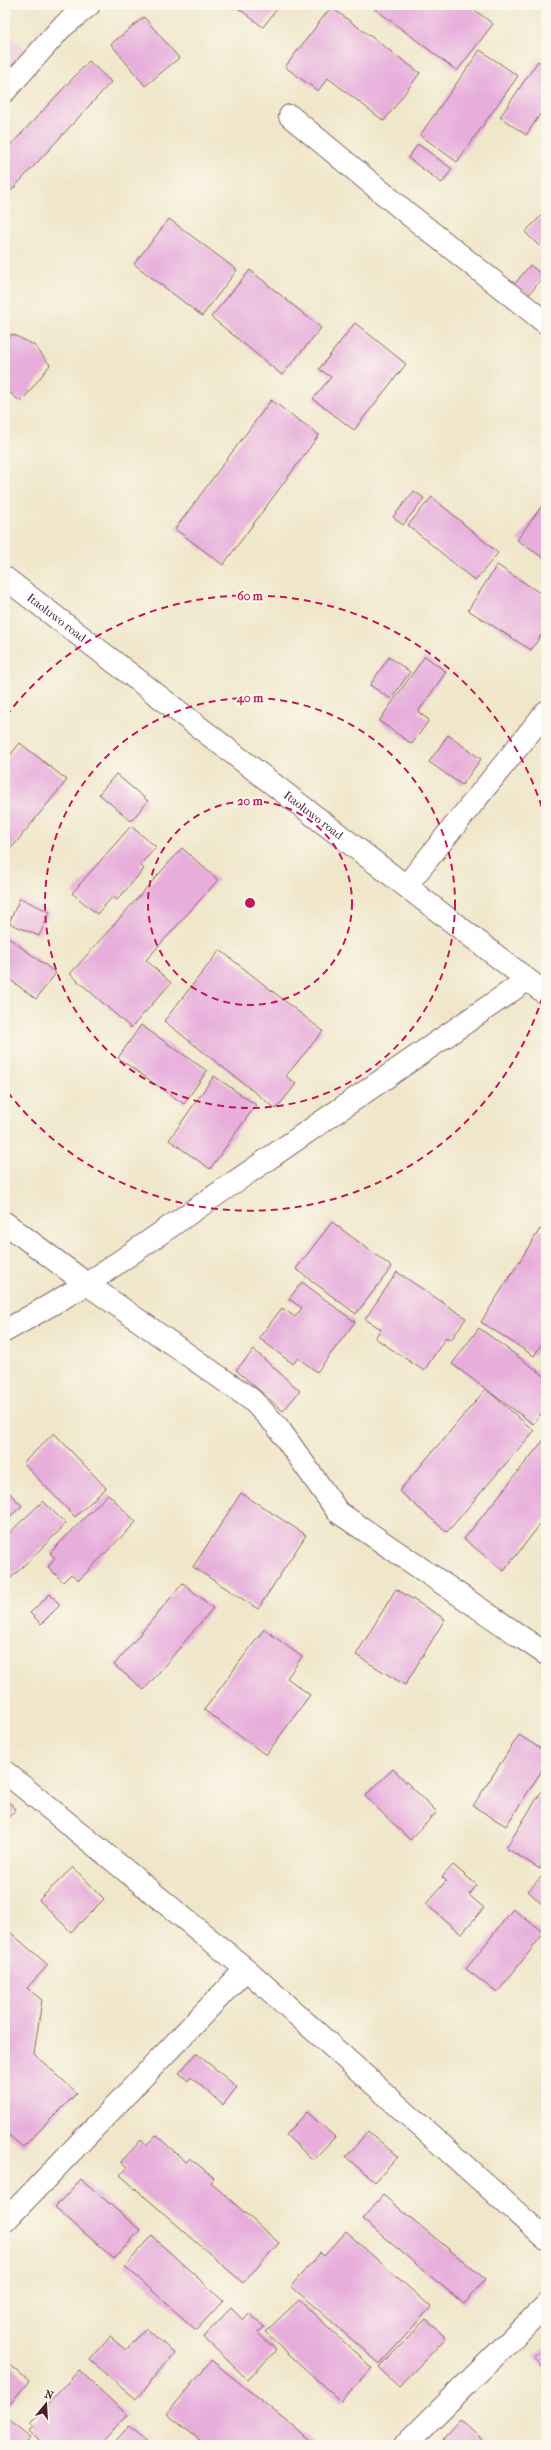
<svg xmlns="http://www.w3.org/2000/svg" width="551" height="2450" font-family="'IM FELL French Canon',serif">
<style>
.built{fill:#f4cfdd}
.building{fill:#e7aedc}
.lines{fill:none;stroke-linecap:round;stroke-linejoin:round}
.minor-casing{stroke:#846563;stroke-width:24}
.tertiary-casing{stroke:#846563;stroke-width:24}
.minor{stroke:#fff;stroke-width:22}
.tertiary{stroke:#fff;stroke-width:22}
.ring{fill:none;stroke:#c2185b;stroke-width:2;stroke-dasharray:7 5}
.labels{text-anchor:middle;stroke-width:4;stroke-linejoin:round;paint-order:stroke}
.street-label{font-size:12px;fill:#4a1f2b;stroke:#fbf7ec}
.centre{fill:#c2185b;stroke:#fbf7ec;stroke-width:2}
.ring-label{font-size:12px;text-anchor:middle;font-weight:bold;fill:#c2185b;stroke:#fbf7ec;stroke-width:4;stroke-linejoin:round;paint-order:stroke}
</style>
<rect width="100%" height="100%" fill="#fbf7ec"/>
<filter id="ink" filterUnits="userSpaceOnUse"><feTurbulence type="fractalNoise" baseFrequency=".025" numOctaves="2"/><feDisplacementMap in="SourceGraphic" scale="8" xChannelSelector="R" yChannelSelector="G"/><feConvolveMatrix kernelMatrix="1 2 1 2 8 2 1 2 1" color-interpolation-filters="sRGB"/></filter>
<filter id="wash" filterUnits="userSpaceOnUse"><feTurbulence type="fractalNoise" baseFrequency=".012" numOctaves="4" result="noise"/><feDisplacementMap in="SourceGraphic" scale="16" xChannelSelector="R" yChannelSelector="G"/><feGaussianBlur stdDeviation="0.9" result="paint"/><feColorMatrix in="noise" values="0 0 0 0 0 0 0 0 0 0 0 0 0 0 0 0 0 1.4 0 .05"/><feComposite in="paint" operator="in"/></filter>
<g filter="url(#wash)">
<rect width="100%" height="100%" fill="#f0e7cb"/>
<!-- built -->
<path class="built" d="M5 34 31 52 5 83Z"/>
<g id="blocks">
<!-- building -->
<path class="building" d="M234 5H280L263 27Z
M370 5H468L493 24 457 71Z
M331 7 420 73 384 121 328 78 318 91 285 67Z
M144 17 179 58 145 86 111 44Z
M480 50 518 76 457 162 420 135Z
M89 61 111 82 11 191 5 185V151Z
M538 61 546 67V106L526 135 500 117Z
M418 144 452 169 442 183 408 158Z
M546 211V251L545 252 525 232Z
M169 219 237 270 202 316 134 264Z
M530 265 544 276 527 297 513 286Z
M250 270 321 328 282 375 211 317Z
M355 323 406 364 354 430 313 399 331 377 319 369Z
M12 334 34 345 50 365 21 402 5 389V342Z
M271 400 319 435 223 565 175 529Z
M414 491 424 498 403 525 393 517Z
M432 497 498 553 475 581 408 525Z
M546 500V560L517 540Z
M497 565 546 597V628L531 650 468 610Z
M425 656 446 672 418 712 429 720 412 744 379 721Z
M389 657 410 672 391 699 370 685Z
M448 735 481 759 462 785 429 762Z
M20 743 67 780 5 856V762Z
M116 774 148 801 131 821 99 794Z
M131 826 156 847 140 865 144 869 117 900 113 896 97 914 72 893Z
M182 848 218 880 146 960 171 983 131 1028 70 974Z
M20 898 50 912 39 936 9 923Z
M5 935 56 973 36 999 5 976Z
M220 950 323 1031 286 1076 296 1084 276 1109 164 1021Z
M141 1025 207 1071 184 1104 118 1058Z
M214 1076 256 1105 210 1169 169 1140Z
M332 1222 392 1267 356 1314 296 1269Z
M540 1229 546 1233V1337L534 1356 481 1322Z
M397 1272 466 1318 451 1340 446 1337 424 1371 375 1338 381 1329 365 1319Z
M302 1282 355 1322 317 1372 298 1358 293 1364 259 1338 282 1308 295 1317 302 1308 289 1299Z
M479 1328 546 1377V1407L533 1424 452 1364Z
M254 1350 300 1391 283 1411 236 1370Z
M486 1389 534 1431 447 1532 399 1491Z
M54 1433 106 1488 75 1517 23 1463Z
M546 1437V1517L504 1571 464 1539Z
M5 1488 22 1506 5 1521Z
M241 1493 306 1535 258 1609 193 1567Z
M108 1494 136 1522 79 1580 71 1574 63 1582 48 1567 55 1558 50 1553Z
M43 1501 66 1524 8 1581 5 1577V1537Z
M183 1583 213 1608 144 1690 114 1665Z
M396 1589 445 1619 405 1685 356 1655Z
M50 1594 60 1605 41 1624 30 1613Z
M264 1629 302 1657 287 1678 310 1695 266 1755 204 1710Z
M519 1735 546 1752V1764L506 1826 473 1806Z
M393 1769 437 1812 410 1840 365 1796Z
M546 1784V1858L540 1869 506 1848Z
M5 1799 16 1809 5 1821Z
M453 1865 477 1885 469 1895 484 1908 461 1934 426 1904 446 1881 442 1877Z
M73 1867 104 1899 71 1932 39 1900Z
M546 1872V1908L528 1891Z
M513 1909 544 1933 497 1993 466 1969Z
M5 1928 48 1965 27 1988 42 2000 34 2054 77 2093 23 2147 5 2132Z
M196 2053 237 2087 223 2105 191 2077 188 2081 179 2073Z
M307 2112 335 2137 313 2160 286 2135Z
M368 2131 398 2157 375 2182 346 2157Z
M156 2135 186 2162 190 2158 214 2178 210 2182 279 2243 243 2283 120 2175 127 2167 121 2162 141 2140 146 2145Z
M81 2179 140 2230 114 2259 55 2207Z
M383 2195 485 2279 464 2304 362 2219Z
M346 2232 431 2307 380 2364 291 2286 320 2253 324 2256Z
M152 2236 223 2301 196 2330 125 2266Z
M299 2300 372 2368 341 2402 265 2332Z
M231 2308 243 2320 249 2313 264 2327 258 2333 276 2350 248 2380 203 2337Z
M426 2319 446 2338 399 2387 379 2368Z
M146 2328 174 2353 136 2399 90 2360 110 2337 126 2350Z
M546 2347V2371L534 2357Z
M5 2360 29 2381 5 2410Z
M211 2360 315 2444 314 2445H206L167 2414Z
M79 2370 127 2415 99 2445H44L30 2431 34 2427 30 2424Z
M5 2416 31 2437 24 2445H5Z
M460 2420 488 2445H450L443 2439Z
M129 2426 152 2445H112Z"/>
</g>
</g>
<g filter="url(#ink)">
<use href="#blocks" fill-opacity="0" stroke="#846563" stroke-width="1"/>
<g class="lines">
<defs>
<path id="minor" d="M5 91 61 28 89 5
M290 116 407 213 546 323
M406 886 546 712
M5 1223 87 1284 252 1400 277 1426 338 1512 546 1654
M5 1331 87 1284 527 980
M5 1772 246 1969
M5 2221 246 1969 546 2239
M405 2445 546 2305"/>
<g id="tertiary">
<path id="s1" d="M5 578 546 994"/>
</g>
</defs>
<!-- minor casing -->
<use href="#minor" class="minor-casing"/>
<!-- tertiary casing -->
<use href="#tertiary" class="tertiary-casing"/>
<!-- minor -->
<use href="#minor" class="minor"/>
<!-- tertiary -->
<use href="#tertiary" class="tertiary"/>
</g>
</g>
<!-- distance rings -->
<g class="ring">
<circle cx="250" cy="903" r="102"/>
<circle cx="250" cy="903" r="205"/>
<path d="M546 985A307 307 0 0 1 6 1090M6 716A307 307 0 0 1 546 821"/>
</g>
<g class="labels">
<!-- street labels -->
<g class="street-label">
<text dy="4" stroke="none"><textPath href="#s1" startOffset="65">Itaoluwo road</textPath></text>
<text dy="4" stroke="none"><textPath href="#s1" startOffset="389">Itaoluwo road</textPath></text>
</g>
</g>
<circle cx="250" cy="903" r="6" class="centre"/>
<g class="ring-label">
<text x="250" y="600">60 m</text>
<text x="250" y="702">40 m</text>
<text x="250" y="805">20 m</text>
</g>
<!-- margin -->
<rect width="551" height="2450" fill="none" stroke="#fbf7ec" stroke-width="20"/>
<!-- north arrow -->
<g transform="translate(46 2404) rotate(18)" stroke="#fbf7ec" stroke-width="3" paint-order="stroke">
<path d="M0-3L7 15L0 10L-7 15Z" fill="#4a1f2b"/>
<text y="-6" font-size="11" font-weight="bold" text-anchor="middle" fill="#4a1f2b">N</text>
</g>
</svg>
